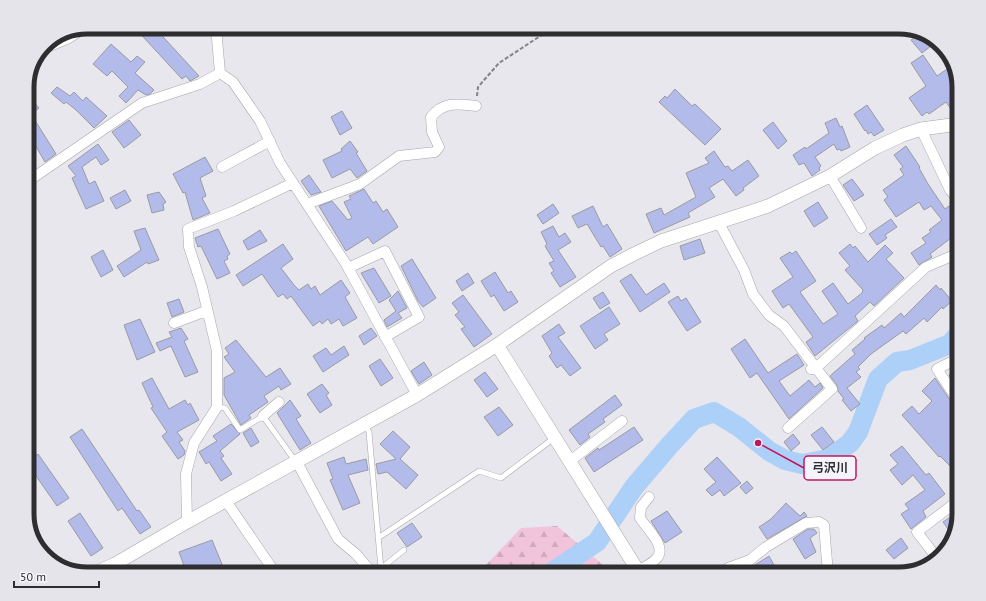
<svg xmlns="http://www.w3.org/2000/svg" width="986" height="601" font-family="'PT Sans','Noto Sans JP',sans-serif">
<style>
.forest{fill:url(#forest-firs)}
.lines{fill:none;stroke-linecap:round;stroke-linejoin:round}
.river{stroke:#add0f8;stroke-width:20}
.building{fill:#b2bbea;stroke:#999ba2}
.service-casing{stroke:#a6a4aa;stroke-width:6}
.minor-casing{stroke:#a6a4aa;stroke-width:11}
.tertiary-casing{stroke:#a6a4aa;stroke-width:14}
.path{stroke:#858388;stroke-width:2;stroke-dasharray:4 2;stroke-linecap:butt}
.service{stroke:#fff;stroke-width:5}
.minor{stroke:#fff;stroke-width:10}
.tertiary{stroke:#fff;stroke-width:13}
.rim{fill:none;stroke:#2e2d30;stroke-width:5}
.leader{fill:none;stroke:#c2185b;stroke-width:1.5}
.callout-dot{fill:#c2185b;stroke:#f6f4fb;stroke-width:1.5}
.callout{fill:#f6f4fb;stroke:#c2185b;stroke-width:1.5}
.callout-label{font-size:12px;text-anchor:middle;font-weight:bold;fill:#2e2d30}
</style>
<defs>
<pattern id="forest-firs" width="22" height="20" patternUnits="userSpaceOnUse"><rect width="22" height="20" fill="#f1c4db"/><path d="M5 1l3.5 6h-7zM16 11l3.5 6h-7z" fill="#cfa9bc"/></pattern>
</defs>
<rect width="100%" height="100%" fill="#e9e7ee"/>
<!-- forest -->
<path class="forest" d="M557 526 614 574H473L482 569 521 528Z"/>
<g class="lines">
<!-- river -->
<path class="river" d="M549 574 597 542 634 487 669 446 694 419 714 412 739 427 769 451 785 460 802 464 828 459 850 443 858 432 878 379 897 362 910 360 950 344 959 334"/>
</g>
<!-- building -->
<path class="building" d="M134 27H154L199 76 190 81 186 76 182 79Z
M920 33 929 35 936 42 922 53 911 40Z
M111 44 131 62 137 56 145 62 135 73 154 90 150 94 146 95 138 90 126 103 119 96 128 87 112 71 107 76 93 64Z
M923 55 937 76 953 65 958 79 951 84 959 93V108L953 112 946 102 929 114 927 112 922 116 909 98 926 86 911 63Z
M57 87 70 96 74 92 83 101 86 97 107 116 94 128 76 110 66 102 64 104 51 93Z
M675 89 692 106 695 104 721 129 705 145 659 102 665 96 667 98Z
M33 101 39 108 31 114 56 154 45 162 27 131V106Z
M867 105 884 130 874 136 871 132 868 134 866 130 865 131 854 114Z
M342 111 352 128 340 135 331 117Z
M836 118 840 127 842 126 850 147 841 151 840 149 837 150 834 144 815 157 821 166 819 168 820 170 812 176 804 163 799 165 793 155 805 147 806 149 829 133 825 123Z
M129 120 141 135 124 148 112 132Z
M773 122 787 141 778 149 763 130Z
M350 141 358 152 356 153 367 171 357 178 350 169 332 178 323 160 342 151 341 149Z
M98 144 109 160 101 165 96 157 82 167 89 184 95 181 104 201 86 209 72 178 76 176 68 166Z
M906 146 920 167 919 168 928 184 945 209 949 206 959 219V232L930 254 932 257 919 265 911 253 926 243 922 238 931 232 929 230 942 220 931 206 924 210 919 202 896 217 884 200 888 197 883 190 904 175 900 169 903 167 894 155Z
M714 151 725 167 728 166 732 171 748 160 759 176 743 188 744 190 736 196 723 179 709 188 715 197 688 213 690 217 654 233 646 214 661 208 664 215 696 197 686 173 709 163 705 158Z
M205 157 213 171 200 178 206 196 202 198 210 213 193 220 185 192 183 193 173 174Z
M309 175 316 185 321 192 311 195 301 181Z
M852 179 864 195 854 201 843 185Z
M364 189 373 203 376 201 383 212 387 209 398 227 373 244 368 237 346 251 319 206 332 201 348 220 352 218 344 202 351 199 349 196Z
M125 190 131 201 116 209 110 198Z
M159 192 166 202 163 204 164 210 152 213 147 195Z
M818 202 828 218 814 227 804 211Z
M553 204 559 213 543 224 537 215Z
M593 206 603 227 607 224 622 249 610 257 603 246 601 247 587 224 578 228 572 216Z
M891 219 897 227 885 235 887 238 877 245 869 234Z
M553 226 559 237 565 233 571 242 558 250 576 277 560 287 551 273 554 271 549 263 554 261 545 246 547 244 541 232Z
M145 228 159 260 148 264 147 262 124 277 117 266 141 250 134 231Z
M218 229 230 254 227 256 228 259 224 261 230 273 217 279 201 246 198 247 195 238Z
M260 230 267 241 248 250 243 241Z
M700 239 705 253 684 260 680 246Z
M283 244 293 259 281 268 294 285 299 290 308 284 311 289 315 286 320 295 341 280 350 293 345 297 357 318 343 326 339 319 331 324 328 319 322 324 320 321 313 326 291 296 287 299 283 294 278 297 262 274 243 286 236 275Z
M850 244 853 248 855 246 868 262 885 245 893 253 886 259 904 278 874 306 870 302 855 316 858 321 815 356 806 342 813 337 789 304 783 308 772 291 793 277 780 258 790 252 792 254 796 251 816 281 800 292 823 324 838 314 822 291 833 283 848 304 862 293 863 290 845 270 850 266 839 253Z
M103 250 113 270 101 277 91 257Z
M412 259 436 298 423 307 418 301 401 266Z
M374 268 391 296 379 303 361 273Z
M495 272 508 293 511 291 518 302 504 311 494 295 491 297 481 281Z
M468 273 474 283 462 291 456 281Z
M631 274 646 295 664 283 670 292 640 312 620 281Z
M936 285 940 290 941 288 952 301 943 309 942 307 927 322 924 318 906 334 903 331 871 354 858 367 860 369 856 372 861 377 847 388 860 404 851 411 842 400 844 399 838 391 837 385 830 376 855 354 852 350 865 339 864 338 882 325 884 328 901 313 904 317Z
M398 291 407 308 398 313 402 318 387 327 384 320 396 311 389 300Z
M603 292 610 303 600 309 593 298Z
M463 295 492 334 474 347 461 329 465 327 455 315 459 312 452 303Z
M678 296 681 301 686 298 701 322 687 331 668 302Z
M179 299 184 312 172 317 167 303Z
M609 307 620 324 604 334 608 340 595 349 580 326Z
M140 319 155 352 137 360 124 325Z
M559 324 565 333 558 337 581 368 570 376 561 365 557 368 549 356 552 353 542 336Z
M181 328 188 339 184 341 198 372 185 377 171 346 160 351 156 343 172 337 169 332Z
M371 328 377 336 364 345 359 336Z
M745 339 768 373 797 354 804 365 779 381 790 396 809 380 815 387 820 383 823 388 789 419 757 373 750 378 731 349Z
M236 340 266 377 280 368 291 384 281 390 279 386 264 396 268 402 249 415 251 418 241 425 224 395V378L235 372 224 357 229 354 225 348Z
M344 346 349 355 323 372 313 356 326 348 331 355Z
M380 359 393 378 381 386 369 366Z
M424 362 432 375 419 384 411 371Z
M485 372 498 389 487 397 474 380Z
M959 372V390L949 375Z
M152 378 169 409 185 400 188 405 190 403 199 420 177 432 183 440 179 442 185 451 184 455 178 459 162 436 167 432 151 408 153 407 142 383Z
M935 378 954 406 959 408V475L940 456 939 457 902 415 912 406 919 414 932 401 922 391Z
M322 384 329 393 326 395 332 405 320 413 307 394Z
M615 395 622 405 603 419 605 422 588 434 590 437 580 445 569 430Z
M290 400 301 416 296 419 311 443 300 450 277 413Z
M499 407 513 425 498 436 484 417Z
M231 424 240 434 220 451 224 456 221 458 232 474 221 481 209 462 206 464 199 452 217 441 213 436Z
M634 427 643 440 594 472 585 458 598 448 599 450Z
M822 427 834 442 823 450 811 435Z
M251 428 259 442 251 447 243 433Z
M82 429 137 511 139 510 151 527 140 534 122 508 118 511 70 437Z
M393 431 410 447 400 459 418 475 406 489 387 472 378 474 376 464 396 459 380 444Z
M793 434 800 443 791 451 784 442Z
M902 446 926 475 929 473 945 494 923 511 926 517 911 529 901 514 909 509 905 504 925 490 913 475 902 485 890 470 898 464 890 455Z
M38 454 69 498 57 506 27 463Z
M344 457 346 464 366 459 368 470 348 475 360 503 343 510 330 480 333 479 327 463Z
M717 457 741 483 724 496 720 490 712 496 706 490 716 482 704 469Z
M747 481 753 488 746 494 740 487Z
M786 503 800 516 804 512 807 516 767 539 759 527 771 519Z
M667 511 682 532 665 543 651 521Z
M959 511V514L953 536 943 522Z
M80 513 103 548 91 556 68 521Z
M412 523 422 537 407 547 397 533Z
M808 529H814L817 533 810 538 816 552 805 559 793 539Z
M901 538 908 548 894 559 886 550Z
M212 540 226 574H204L203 569 187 574 179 552Z
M769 556 779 574H746L756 567 755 565Z"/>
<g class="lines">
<defs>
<path id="service" d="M217 407 225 408 240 430 263 416 296 462
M365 425 369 432 381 569
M378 538 479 471 501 478 554 438
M374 574 404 550"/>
<path id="minor" d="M43 49 67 39 83 29
M220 73 233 82 260 121 280 163 346 264 417 395
M921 129 950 190 959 200
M222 167 270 141
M830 176 861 228
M27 182 142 103 200 84 220 73 216 27
M307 204 360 184 399 156 435 152 439 147 432 132 431 117C444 101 458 104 476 106
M719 223 744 270 753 294 769 315 784 326 832 389 788 428
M348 268 385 251 419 317 385 337
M174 323 206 311
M959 358 937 369 959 402
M811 369 816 368 926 267 959 253
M263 416 279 402
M570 461 622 421
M297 462 338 539 356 554 373 574
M226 501 276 574
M187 522 186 474 194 443 217 407V351L202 287 189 247 188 229 234 211 293 183
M32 533 42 550
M937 558 917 532 959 500
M728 568 750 560 766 547 806 523 819 522 824 525 828 574
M638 571C644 567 653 563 657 558 667 546 646 528 640 518L641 507 649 497"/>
<path id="tertiary" d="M497 345 640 574
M93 574 115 564 187 522 417 395 497 345 611 266 634 254 661 241 768 206 830 176 875 148 903 135 921 129 959 124"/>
</defs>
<!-- service casing -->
<use href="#service" class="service-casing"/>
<!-- minor casing -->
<use href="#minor" class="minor-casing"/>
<!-- tertiary casing -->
<use href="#tertiary" class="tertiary-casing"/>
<!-- path -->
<path class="path" d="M477 96 478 87 499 63 554 27"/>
<!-- service -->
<use href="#service" class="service"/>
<!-- minor -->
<use href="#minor" class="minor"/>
<!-- tertiary -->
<use href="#tertiary" class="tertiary"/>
</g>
<!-- crop -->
<path d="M0 0H986V601H0ZM87 34H899A53 53 0 0 1 952 87V514A53 53 0 0 1 899 567H87A53 53 0 0 1 34 514V87A53 53 0 0 1 87 34Z" fill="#e6e4eb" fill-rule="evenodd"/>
<path class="rim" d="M87 34H899A53 53 0 0 1 952 87V514A53 53 0 0 1 899 567H87A53 53 0 0 1 34 514V87A53 53 0 0 1 87 34Z"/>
<!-- callouts -->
<path class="leader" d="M758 443L804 468"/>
<circle class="callout-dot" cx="758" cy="443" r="4"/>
<rect class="callout" x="804" y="456" width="52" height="24" rx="4"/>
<g class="callout-label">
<text x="830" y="472">弓沢川</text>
</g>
<!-- scale -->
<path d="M14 581v6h85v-6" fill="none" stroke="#2e2d30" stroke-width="2"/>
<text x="20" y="581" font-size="12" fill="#2e2d30" stroke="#f6f4fb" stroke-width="3" paint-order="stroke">50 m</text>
</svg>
